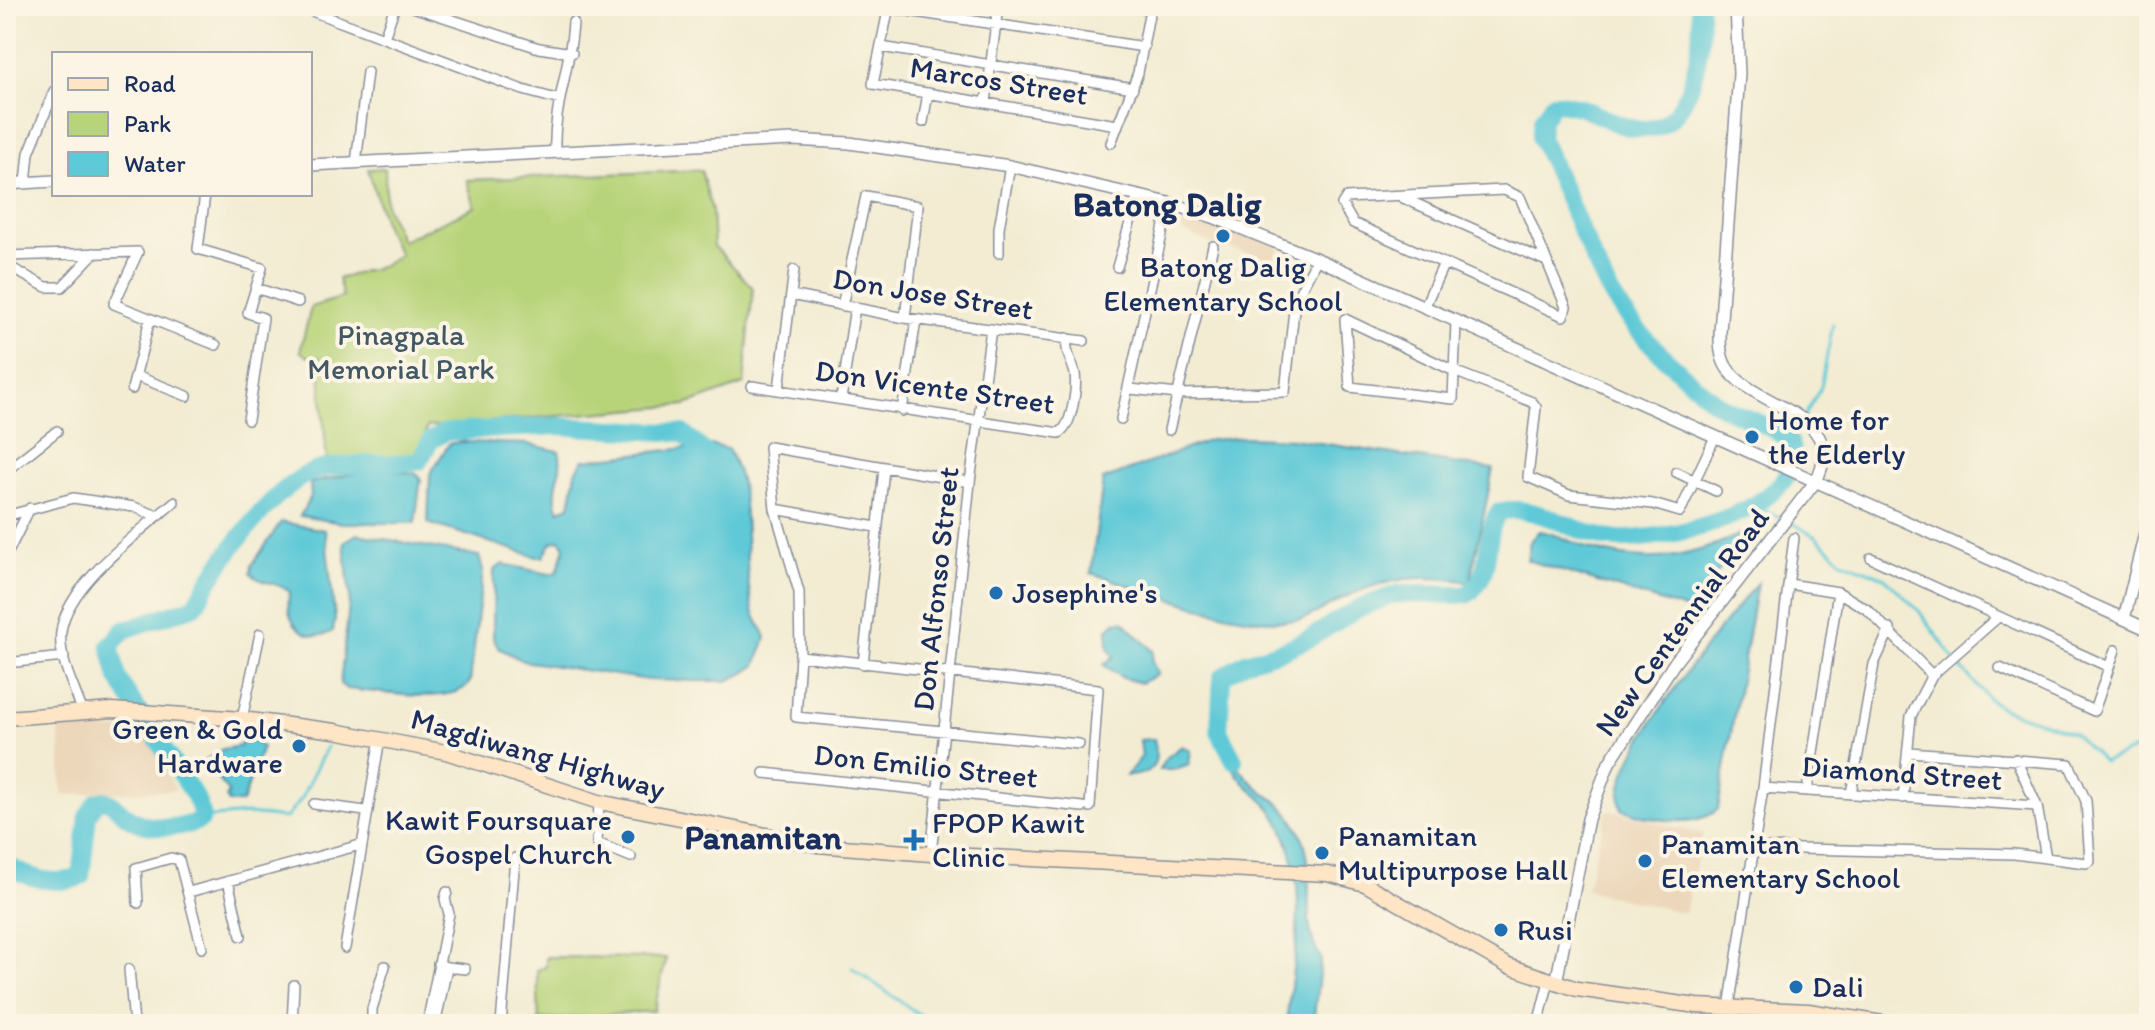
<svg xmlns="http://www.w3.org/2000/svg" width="2155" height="1030" font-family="Itim,sans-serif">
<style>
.built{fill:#ecd7ba}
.green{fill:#b8d47a;stroke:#6a826c;stroke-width:2}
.water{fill:#5ec9d7;stroke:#3c7c9a;stroke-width:2}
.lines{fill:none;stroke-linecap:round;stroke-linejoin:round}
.stream{stroke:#5ec9d7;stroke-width:3}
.river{stroke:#5ec9d7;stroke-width:18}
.minor-casing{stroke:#878e98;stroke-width:12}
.tertiary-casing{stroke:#878e98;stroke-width:14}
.secondary-casing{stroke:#878e98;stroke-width:17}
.minor{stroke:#fff;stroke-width:9}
.tertiary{stroke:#fff;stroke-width:11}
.secondary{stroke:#fde5c5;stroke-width:14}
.poi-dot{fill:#1f6fb2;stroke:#fcf5e5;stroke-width:3}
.labels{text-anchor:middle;stroke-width:8;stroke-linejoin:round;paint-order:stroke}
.street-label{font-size:30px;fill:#1b2f5e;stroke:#fcf5e5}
.poi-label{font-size:30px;fill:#1b2f5e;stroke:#fcf5e5;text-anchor:start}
.park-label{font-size:30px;fill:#425865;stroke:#fcf5e5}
.quarter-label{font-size:34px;font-weight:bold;fill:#1b2f5e;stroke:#fcf5e5}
</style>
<rect width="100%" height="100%" fill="#fcf5e5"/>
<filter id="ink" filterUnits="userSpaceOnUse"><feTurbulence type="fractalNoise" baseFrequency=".0125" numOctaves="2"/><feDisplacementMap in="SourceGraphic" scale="16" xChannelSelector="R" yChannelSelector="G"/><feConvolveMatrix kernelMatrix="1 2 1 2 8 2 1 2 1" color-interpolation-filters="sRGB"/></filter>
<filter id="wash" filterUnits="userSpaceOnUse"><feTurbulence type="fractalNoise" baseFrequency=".006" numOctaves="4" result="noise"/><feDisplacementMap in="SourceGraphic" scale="32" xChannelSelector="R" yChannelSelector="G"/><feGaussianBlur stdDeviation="1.8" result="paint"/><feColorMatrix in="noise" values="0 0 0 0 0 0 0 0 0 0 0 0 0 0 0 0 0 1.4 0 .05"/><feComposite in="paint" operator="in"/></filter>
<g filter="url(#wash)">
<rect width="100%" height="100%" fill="#f3ecd3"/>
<!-- built -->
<path class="built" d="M1187 213 1280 247 1273 260 1208 243 1180 230Z
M59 727 143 731 176 790 62 795Z
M1607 810 1703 834 1685 913 1586 890Z"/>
<!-- green -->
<path class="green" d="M385 168 386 206 401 241 475 207 467 180 701 170 712 211 714 246 753 288 744 384 686 405 427 427 419 457 327 464 319 357H308L300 351 311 307 343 297 338 279 382 266 400 255 386 229 368 169Z
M546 957 666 958 654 1011 539 1020 537 970 546 967Z"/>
<!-- water -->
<path class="water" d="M1246 437 1293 439 1493 469 1470 582C1423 574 1388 577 1345 597 1331 604 1316 615 1301 619 1248 631 1144 589 1091 573L1103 480 1210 440Z
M460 442 527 444 559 451C565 470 549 492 559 510L570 506 576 472 583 460 712 445 728 449C755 496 740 558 753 610 755 619 763 628 766 638L756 665 745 673 727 681H700L649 680 523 661 499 648 493 638 494 570 503 564 549 574 557 572 565 547 560 540 552 542 543 557H537L428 523 430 474 449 444Z
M370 470 415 473 421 478 415 523H342L300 516 311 496 310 483Z
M281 522 325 530 335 619 333 631C306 646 282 621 290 592 278 581 261 585 251 573L252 565Z
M1752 529 1688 610 1527 560 1530 541 1539 531C1557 533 1574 544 1591 549 1656 568 1693 556 1752 529Z
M357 534 479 556 483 570 470 682C454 707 376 691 347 689L340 684 350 597 344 542Z
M1757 583 1718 809C1697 829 1647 820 1622 809 1601 768 1728 618 1757 583Z
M1123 621 1153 651 1152 662 1158 674 1141 683 1123 678 1104 665 1114 656 1108 648V629L1115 622Z
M248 737 262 747 242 803H229L226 797 229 793 204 761 223 749 241 746V739Z
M1222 738C1230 750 1236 765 1245 775 1266 799 1283 798 1300 832 1320 873 1296 921 1321 958L1313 1024H1286C1294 954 1315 871 1270 808 1261 797 1248 789 1239 777 1231 767 1227 750 1222 738Z
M1154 739C1160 765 1153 775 1126 776L1142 756 1140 740Z
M1182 746 1191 751 1189 764 1173 770H1159L1165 759Z"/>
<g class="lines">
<!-- stream -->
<path class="stream" d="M1790 442 1821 387 1833 324
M1755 506 1782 518
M1789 521 1816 537 1842 561 1885 578 1919 611 1956 662 1988 698 2003 709 2073 733 2103 762 2149 744
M202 818 248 814 286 818 301 799 327 746
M852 968 933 1024"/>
<!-- river -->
<path class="river" d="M1234 760 1219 731 1222 677 1245 662 1284 650 1310 638 1361 607 1397 594 1466 595C1496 575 1481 538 1499 512 1533 502 1571 531 1605 538 1651 546 1813 512 1790 442 1766 419 1734 418 1710 398 1677 371 1629 327 1609 290 1583 241 1565 188 1540 138L1542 120 1553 103C1591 103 1612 130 1646 129 1692 128 1706 41 1699 6
M6 864C28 879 56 886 81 877L88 815 97 802 104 800C114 803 117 809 125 815 145 831 179 830 201 820L202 814 196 798 128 695 118 678 110 646 124 630 195 606C217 565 275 480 321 469 352 462 387 466 419 461L431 440 446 432 557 426 683 433 710 456"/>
</g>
</g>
<g filter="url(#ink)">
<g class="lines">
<defs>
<path id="minor" d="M298 6 523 90 560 100
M410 6 539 48 572 53
M889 6 873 84 1117 125
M889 8 1144 47
M384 38 395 6
M881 47 1133 88
M986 103 998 6
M923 122 928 93
M1111 143 1138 73 1150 9 1132 6
M555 151C553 107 571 66 573 22
M356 163 367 72
M26 183 29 153 54 91
M1504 190 1520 197 1566 307 1563 316 1353 223 1342 204 1346 198Z
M205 194 198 249 262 268 248 313 263 318 248 420
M1403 198 1546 261
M999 253V228L1010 166
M6 256 138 252 114 304 216 345
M6 265 46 287H62L94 253
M1117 267 1138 196
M256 288 298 302
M791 295 905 318 1084 341
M842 306 866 196 918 206 905 318
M1424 308 1444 263
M1456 322 1453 399 1350 387 1345 319 1454 371 1532 402 1536 407 1528 477 1569 495 1653 504 1680 512 1715 437
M136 376 187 396
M752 386 1059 433C1072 427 1077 388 1075 374 1072 360 1065 354 1067 338
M132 389 150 319
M779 389 794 270
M1130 389 1178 394 1285 392 1295 301 1317 259
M841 399 855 307
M902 411 916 320
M1121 419 1169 203
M1169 430 1213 246
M6 471 57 431
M1676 472 1716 491
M970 482 769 447 775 509 799 592 800 656 796 717 1079 744
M775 509 876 527
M6 516 73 498 134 507 158 516
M6 556 30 508
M1871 558 2109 667
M1789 584 1838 592 1868 610 1932 675
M800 656 1098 689 1090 807
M6 663 64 657
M863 664 884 469
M2000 668 2094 711 2115 650
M82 710C74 687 58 657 61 632 66 585 140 532 174 502
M242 719 260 634
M2016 759 2037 806 2046 858
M764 773 1083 807
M1763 788 2037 806
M1807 791 1838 592
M1851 794 1874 664 1890 629
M1903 798 1911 716 1932 675 1997 618
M599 802 597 843 631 857
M314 804 365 811
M1754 848 2014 854 2086 863 2090 861 2086 801 2069 764 1909 752
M931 854 970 482 991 329
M228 881 241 936
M189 892 360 845
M138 903 136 868 171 858 179 860 202 948
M345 948 380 738
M447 967 465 969
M129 969 134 1024
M1729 1008 1763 788 1794 538
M427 1020 436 1021 447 967 438 964
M292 1024 294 985
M372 1024V1009L385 966
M427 1024 449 914 445 899 447 892
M501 1024 515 858
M570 1024 618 1020
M1538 1024 1549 981"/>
<path id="tertiary" d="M310 165 792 140 849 143 1010 166 1169 203 1213 217 1317 259 2149 630
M6 184 54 181
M6 206 10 184
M2124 619 2149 517
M1556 983 1588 819 1609 763 1675 662 1816 481C1851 413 1753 408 1727 368 1720 357 1720 345 1720 332L1739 74 1736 6"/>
<path id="secondary" d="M6 718 112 710 242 719 335 731 446 752 599 802 817 845 931 854 1328 874 1365 884 1508 966 1577 989 1697 1006 1808 1011 1889 1024"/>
</defs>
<!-- minor casing -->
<use href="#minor" class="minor-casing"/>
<!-- tertiary casing -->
<use href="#tertiary" class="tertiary-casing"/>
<!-- secondary casing -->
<use href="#secondary" class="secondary-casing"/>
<!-- minor -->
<use href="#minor" class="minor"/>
<!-- tertiary -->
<use href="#tertiary" class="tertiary"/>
<!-- secondary -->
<use href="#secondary" class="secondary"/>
</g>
</g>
<!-- markers -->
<g class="poi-dot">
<circle cx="1223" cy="236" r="8"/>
<circle cx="1752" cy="437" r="8"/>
<circle cx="996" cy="593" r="8"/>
<circle cx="299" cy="746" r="8"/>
<circle cx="628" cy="837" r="8"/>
<path d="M910 828h8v8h8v8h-8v8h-8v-8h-8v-8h8z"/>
<circle cx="1322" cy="853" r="8"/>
<circle cx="1645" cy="861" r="8"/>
<circle cx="1501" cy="930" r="8"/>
<circle cx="1796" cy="987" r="8"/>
</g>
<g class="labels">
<!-- street labels -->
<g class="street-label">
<text transform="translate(999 81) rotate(9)" y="10">Marcos Street</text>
<text transform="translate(933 294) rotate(9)" y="10">Don Jose Street</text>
<text transform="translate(935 387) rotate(8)" y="10">Don Vicente Street</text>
<text transform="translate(936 589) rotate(-84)" y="10">Don Alfonso Street</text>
<text transform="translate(1682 622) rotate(-54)" y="10">New Centennial Road</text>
<text transform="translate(538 754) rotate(16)" y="10">Magdiwang Highway</text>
<text transform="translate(926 766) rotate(6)" y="10">Don Emilio Street</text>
<text transform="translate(1902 773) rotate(4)" y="10">Diamond Street</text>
</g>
<!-- poi labels -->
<g class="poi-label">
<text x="1223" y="277" text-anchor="middle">Batong Dalig<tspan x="1223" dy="34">Elementary School</tspan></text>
<text x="1768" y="430">Home for<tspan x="1768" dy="34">the Elderly</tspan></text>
<text x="1012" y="603">Josephine's</text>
<text x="283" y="739" text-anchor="end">Green &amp; Gold<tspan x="283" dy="34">Hardware</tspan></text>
<text x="612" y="830" text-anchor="end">Kawit Foursquare<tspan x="612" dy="34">Gospel Church</tspan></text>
<text x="932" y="833">FPOP Kawit<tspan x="932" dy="34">Clinic</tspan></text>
<text x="1338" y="846">Panamitan<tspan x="1338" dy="34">Multipurpose Hall</tspan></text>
<text x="1661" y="854">Panamitan<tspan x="1661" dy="34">Elementary School</tspan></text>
<text x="1517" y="940">Rusi</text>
<text x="1812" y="997">Dali</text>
</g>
<!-- park labels -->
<g class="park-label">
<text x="401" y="345">Pinagpala<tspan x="401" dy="34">Memorial Park</tspan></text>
</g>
<!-- quarter labels -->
<g class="quarter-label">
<text x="1167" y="216">Batong Dalig</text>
<text x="763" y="849">Panamitan</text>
</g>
</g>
<!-- margin -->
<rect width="2155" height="1030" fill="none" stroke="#fcf5e5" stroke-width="32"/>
<!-- legend -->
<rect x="52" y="52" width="260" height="144" fill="#fcf5e5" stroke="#a2a6af" stroke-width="2"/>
<rect x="68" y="78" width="40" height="12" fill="#fde5c5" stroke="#a2a6af" stroke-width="2"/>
<text x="124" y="92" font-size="24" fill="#1b2f5e">Road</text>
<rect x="68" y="112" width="40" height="24" fill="#b8d47a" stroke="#a2a6af" stroke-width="2"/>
<text x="124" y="132" font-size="24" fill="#1b2f5e">Park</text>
<rect x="68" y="152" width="40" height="24" fill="#5ec9d7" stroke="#a2a6af" stroke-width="2"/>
<text x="124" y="172" font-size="24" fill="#1b2f5e">Water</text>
</svg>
